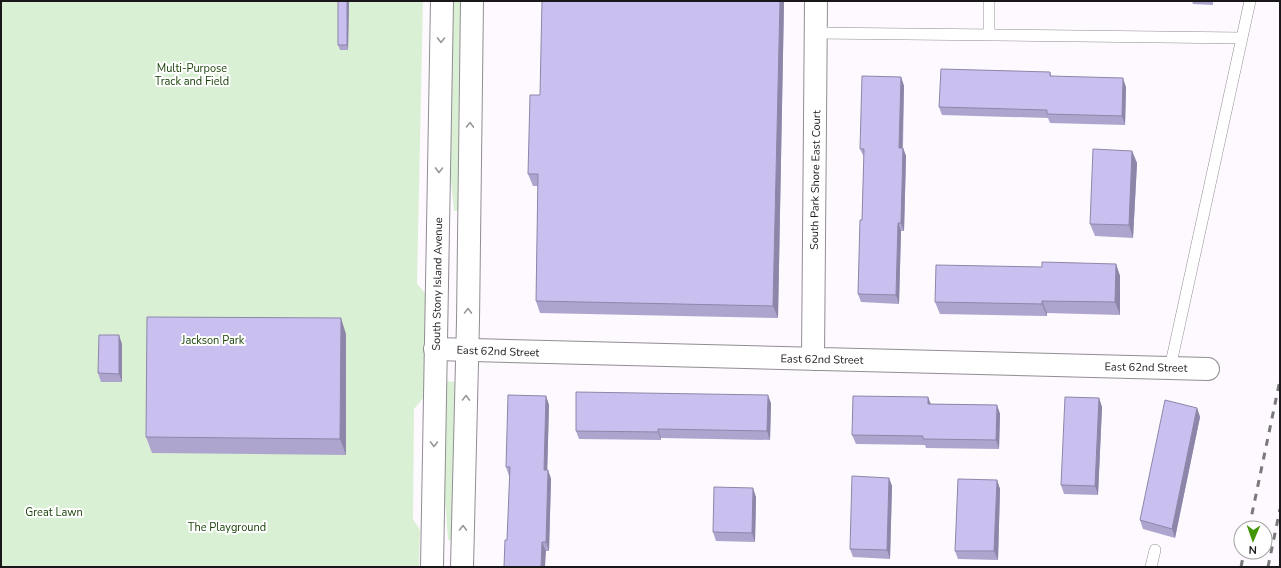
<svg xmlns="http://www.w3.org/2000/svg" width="1281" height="568" font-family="'Nunito Sans',sans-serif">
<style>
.green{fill:#daf0d4}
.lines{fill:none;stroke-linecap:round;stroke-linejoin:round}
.service-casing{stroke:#918d93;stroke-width:12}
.minor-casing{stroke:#918d93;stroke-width:24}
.secondary-casing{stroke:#918d93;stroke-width:24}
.service{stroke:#fff;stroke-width:11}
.minor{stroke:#fff;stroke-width:22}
.secondary{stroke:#fff;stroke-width:22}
.rail{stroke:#7c797d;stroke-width:3;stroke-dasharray:7 7;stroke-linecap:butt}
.wall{fill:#aea5ce}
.shaded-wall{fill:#8d86a8}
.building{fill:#cac0f0;stroke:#8d86a8}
.oneway{stroke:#989798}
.labels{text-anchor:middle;stroke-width:4;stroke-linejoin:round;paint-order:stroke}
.park-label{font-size:11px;fill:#1a4409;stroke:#fff}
.street-label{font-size:11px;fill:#19171a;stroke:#fff}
</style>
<rect width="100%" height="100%" fill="#fdf9fe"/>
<!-- green -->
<path class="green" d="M1 1H423L417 284 426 294 424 397 414 409 413 519 420 530 419 567H1Z
M453 1H462L458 211H454L450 172Z
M445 381 455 382 452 540H448L445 499Z"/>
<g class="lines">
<defs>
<path id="service" d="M816 33 1242 38
M989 35V1
M1170 368 1250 1
M1151 567 1155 550"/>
<path id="minor" d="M435 349 1208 369
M813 359 816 1"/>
<path id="secondary" d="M432 567 442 1
M462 567 468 321 472 1"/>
</defs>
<!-- service casing -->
<use href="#service" class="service-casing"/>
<!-- minor casing -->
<use href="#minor" class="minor-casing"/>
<!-- secondary casing -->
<use href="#secondary" class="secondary-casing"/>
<!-- service -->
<use href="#service" class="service"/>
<!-- minor -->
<use href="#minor" class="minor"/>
<!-- secondary -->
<use href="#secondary" class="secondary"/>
<!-- rail -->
<path class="rail" d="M1249 528 1280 380
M1241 567 1244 552
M1268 567 1280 509"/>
</g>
<!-- wall -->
<path class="wall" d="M338 1H349L348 50H340L338 45Z
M784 1 778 318 540 313 536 301 538 186H533L528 174 540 95Z
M1192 1H1213V5L1193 4Z
M1050 72 1052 77 1126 87 1125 125 1050 123 1048 118 942 115 939 107Z
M901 77 904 86 903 148 906 156 904 231H901L899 304 861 302 858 294 862 220 864 157 860 149Z
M1132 151 1137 163 1133 238 1095 236 1090 224Z
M1116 264 1120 276V315L1047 313V316L940 314 935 302 1042 267Z
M346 334V455L152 453 146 437Z
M122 344V382H101L98 373Z
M546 396 549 405 547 470H548L551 479 549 551H546L507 540 510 476H509L506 467Z
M928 397 931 404 997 405 1000 414 999 449 926 448 925 445 856 444 852 435Z
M1099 398 1102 407 1098 495 1064 494 1061 485Z
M771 403 770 440 661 438V440L579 439 576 431Z
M1197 408 1200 417 1175 538 1143 529 1140 520Z
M889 478 892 486 890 559 853 557 850 549Z
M997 480 1000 489 998 560 958 559 955 551Z
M756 497 755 542 716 541 713 532Z"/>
<!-- shaded-wall -->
<path class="shaded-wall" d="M347 1H349L348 50 347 45Z
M780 1H784L778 318 773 306Z
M901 77 904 86 902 156 899 148Z
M1123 78 1126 87 1125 125 1122 116Z
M903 148 906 156 904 231 901 223Z
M1132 151 1137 163 1133 238 1129 225Z
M898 223 901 231 899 304 896 295Z
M1116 264 1120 276V315L1115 302Z
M1042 301 1047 313V316L1042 304Z
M341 318 346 334V455L340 439Z
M119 335 122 344V382L119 374Z
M768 395 771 403 770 440 767 431Z
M546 396 549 405 547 479 544 470Z
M928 397 931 406 928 404Z
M1099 398 1102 407 1098 495 1095 486Z
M997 405 1000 414 999 449 996 440Z
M1197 408 1200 417 1175 538 1172 529Z
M658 429 661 438V440L658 432Z
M548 470 551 479 549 551 546 542Z
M889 478 892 486 890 559 887 550Z
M997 480 1000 489 998 560 994 551Z
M753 488 756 497 755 542 752 533Z
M542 542 546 551 545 567H541Z"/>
<!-- building -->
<path class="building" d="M338 1H347V45H338Z
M542 1H780L773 306 536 301 538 174H528L530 95H540Z
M941 69 1050 72V76L1123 78 1122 116 1047 114V110L939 107Z
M862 76 901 77 899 148H903L901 223H898L896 295 858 294 860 220H862L864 149H860Z
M1093 149 1132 151 1129 225 1090 224Z
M1042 262 1116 264 1115 302 1042 301V304L935 302 936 265 1042 267Z
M147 317 341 318 340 439 146 437Z
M99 335H119V374L98 373Z
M576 392 768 395 767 431 658 429V432L576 431Z
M508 395 546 396 544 470H548L546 542H542L541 567H504L505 540H507L510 467H506Z
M853 396 928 397V404L997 405 996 440 923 439V436L852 435Z
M1065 397 1099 398 1095 486 1061 485Z
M1165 400 1197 408 1172 529 1140 520Z
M852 476 889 478 887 550 850 549Z
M958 479 997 480 994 551H955Z
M714 487 753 488 752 533 713 532Z"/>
<!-- one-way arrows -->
<defs><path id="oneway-chevron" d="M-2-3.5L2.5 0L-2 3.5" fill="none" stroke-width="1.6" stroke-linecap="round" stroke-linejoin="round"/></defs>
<g class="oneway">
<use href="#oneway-chevron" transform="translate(441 40) rotate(91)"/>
<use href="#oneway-chevron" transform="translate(470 125) rotate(-89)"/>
<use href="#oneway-chevron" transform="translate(439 170) rotate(91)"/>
<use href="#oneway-chevron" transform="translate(468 311) rotate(-89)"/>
<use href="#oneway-chevron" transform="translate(466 398) rotate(-89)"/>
<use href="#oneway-chevron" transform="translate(434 444) rotate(91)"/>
<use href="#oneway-chevron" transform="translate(463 528) rotate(-89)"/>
</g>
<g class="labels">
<!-- park labels -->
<g class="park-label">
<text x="192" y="72">Multi-Purpose<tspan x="192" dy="13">Track and Field</tspan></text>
<text x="213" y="344">Jackson Park</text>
<text x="54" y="516">Great Lawn</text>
<text x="227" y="531">The Playground</text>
</g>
<!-- street labels -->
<g class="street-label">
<text transform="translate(815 180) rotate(-89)" y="4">South Park Shore East Court</text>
<text transform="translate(437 284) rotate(-89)" y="4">South Stony Island Avenue</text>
<text transform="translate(498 351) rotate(2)" y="4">East 62nd Street</text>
<text transform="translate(822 359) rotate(1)" y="4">East 62nd Street</text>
<text transform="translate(1146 367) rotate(1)" y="4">East 62nd Street</text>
</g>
</g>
<!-- border -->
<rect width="1281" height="568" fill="none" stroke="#19171a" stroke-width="4"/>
<!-- north arrow -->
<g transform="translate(1253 540) rotate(182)"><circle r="19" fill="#ffffff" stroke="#a3a2a3"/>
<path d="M0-3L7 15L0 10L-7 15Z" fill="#439707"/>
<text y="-6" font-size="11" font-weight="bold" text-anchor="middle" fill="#19171a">N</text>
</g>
</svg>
